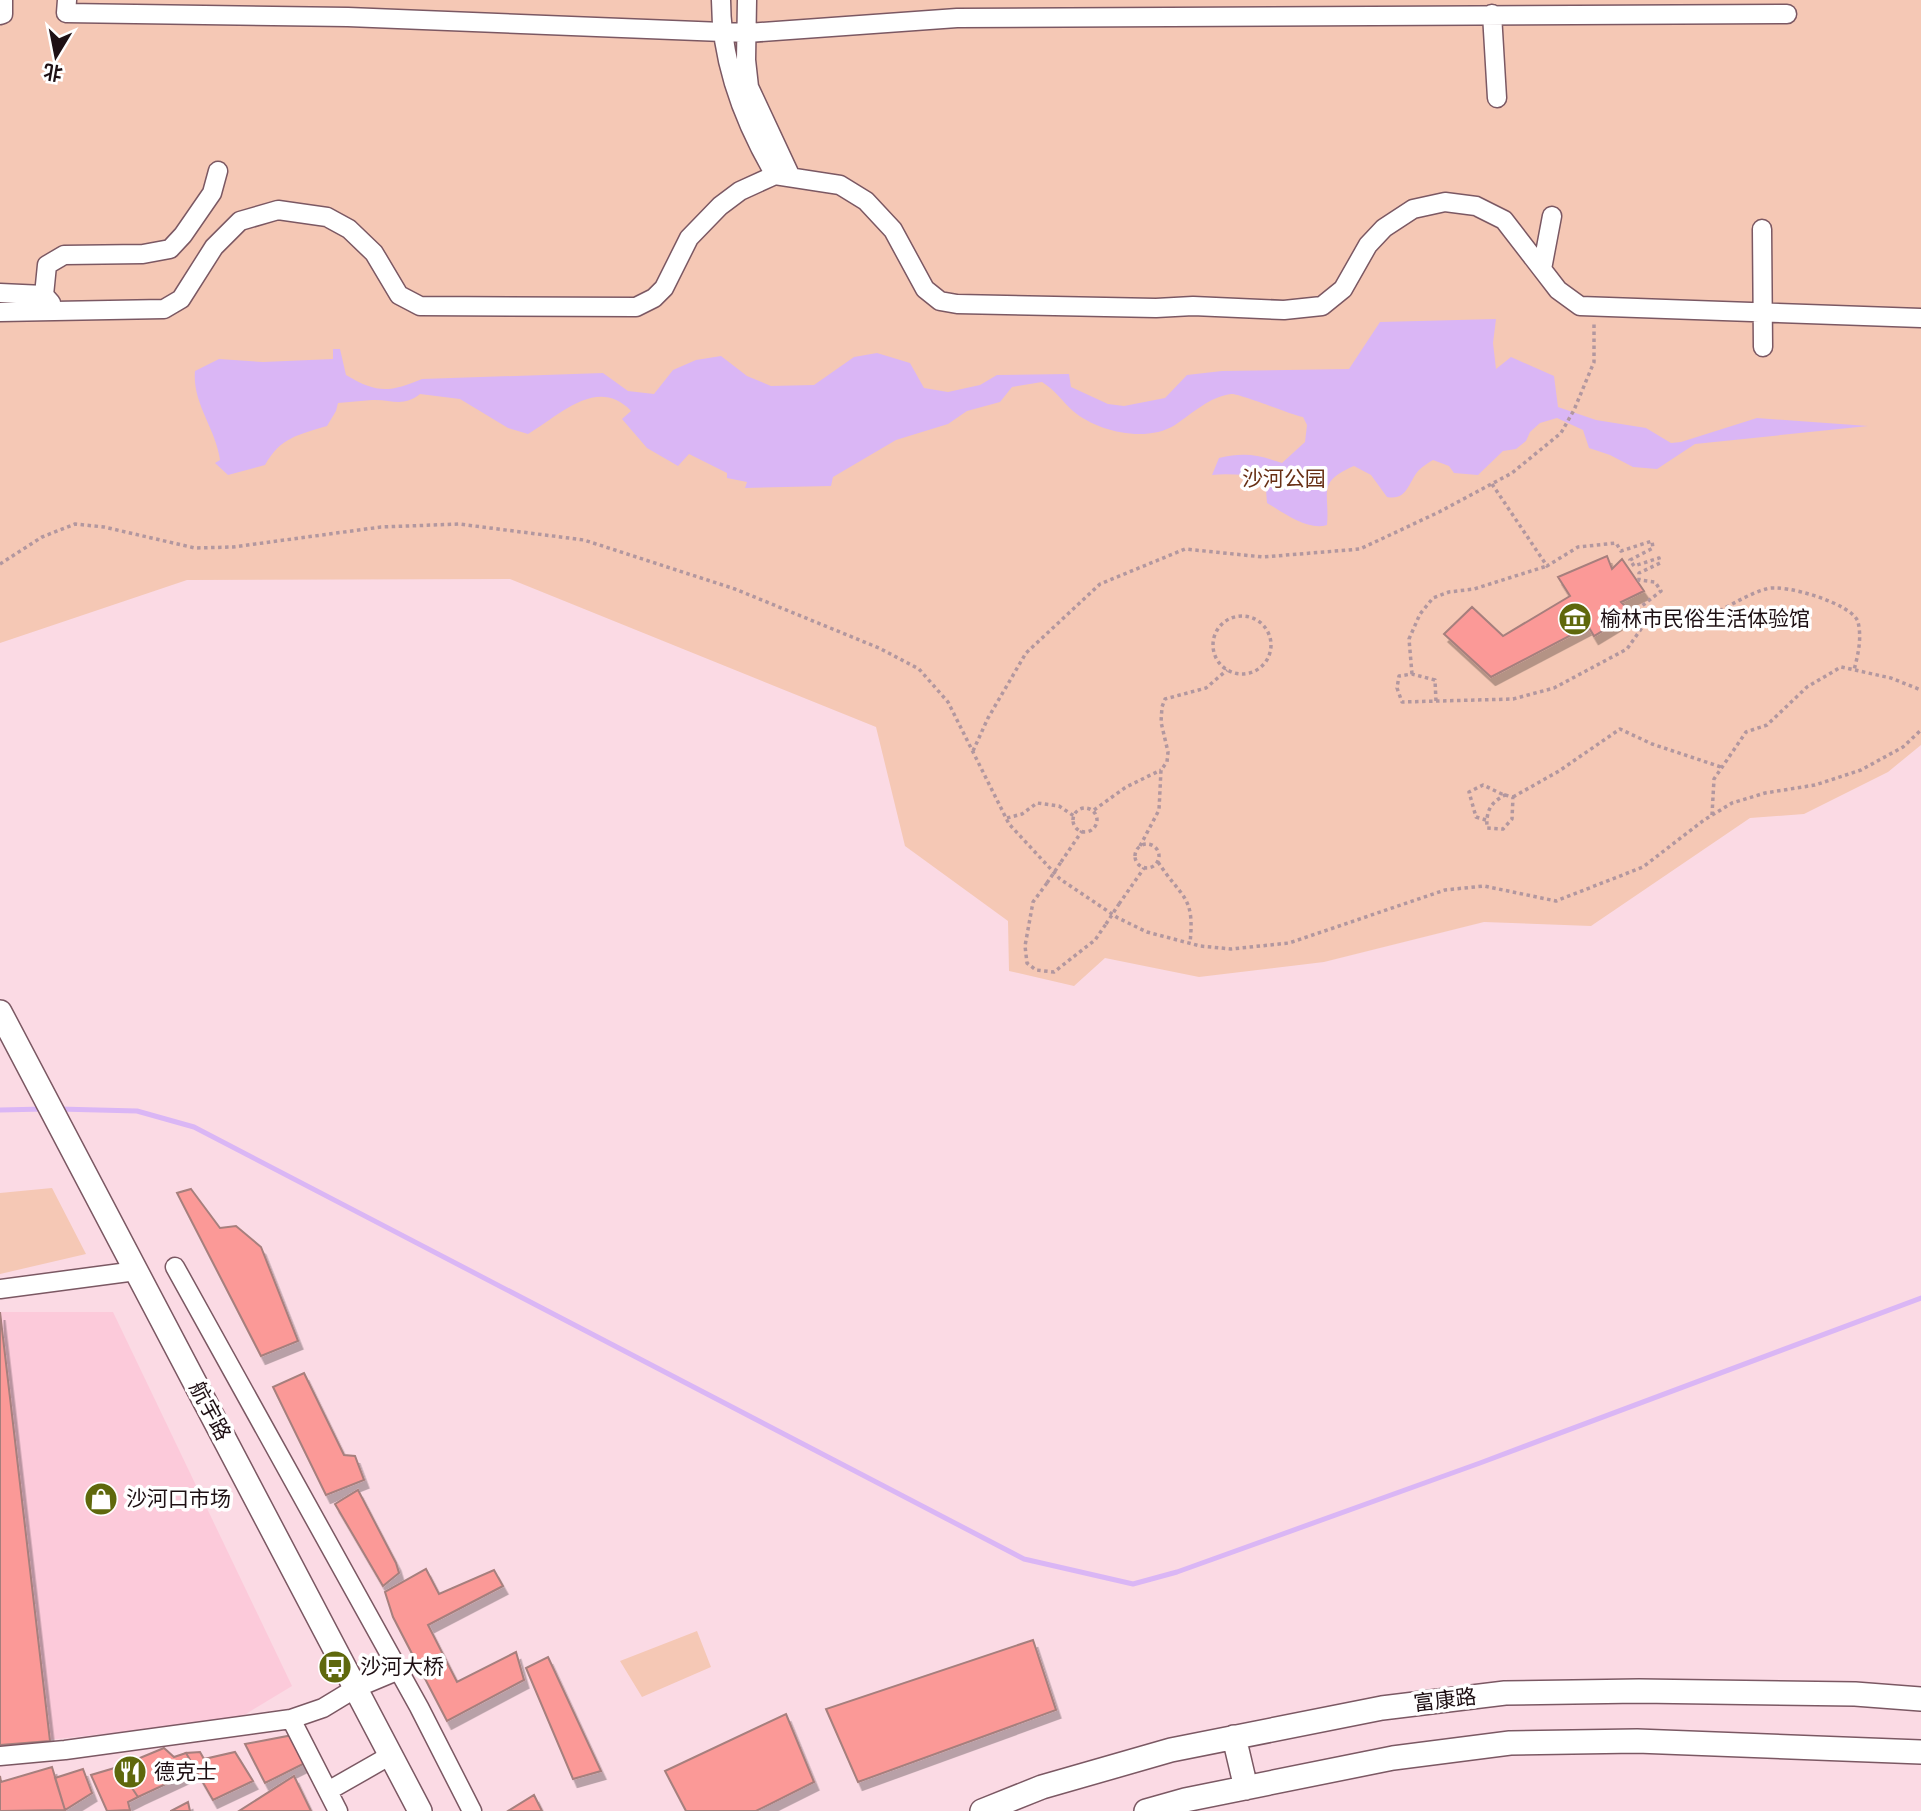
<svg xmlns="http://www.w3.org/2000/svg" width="1921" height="1811" font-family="'DM Sans','Noto Sans SC',sans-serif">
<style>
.built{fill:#fccada}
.green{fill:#f5c8b5}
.water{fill:#dab6f5}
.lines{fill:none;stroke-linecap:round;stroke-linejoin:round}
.stream{stroke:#dab6f5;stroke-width:5}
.building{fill:#fb9997;stroke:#a67f7d;stroke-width:2;filter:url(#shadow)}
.minor-casing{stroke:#7b5863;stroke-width:21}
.major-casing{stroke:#7b5863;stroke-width:26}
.path{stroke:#b2979f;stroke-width:3.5;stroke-dasharray:3.5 3.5;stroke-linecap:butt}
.minor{stroke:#fff;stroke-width:18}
.major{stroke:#fff;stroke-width:23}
.path-bridge{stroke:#b2979f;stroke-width:3.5;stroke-dasharray:3.5 3.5;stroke-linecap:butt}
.labels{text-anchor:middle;stroke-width:7;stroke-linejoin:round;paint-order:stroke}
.park-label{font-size:21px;fill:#683015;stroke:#fff}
.poi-label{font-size:21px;fill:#1e1014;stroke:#fff;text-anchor:start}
.street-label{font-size:21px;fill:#1e1014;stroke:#fff}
</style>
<defs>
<filter id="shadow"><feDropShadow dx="4.5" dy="8" stdDeviation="0" flood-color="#0004"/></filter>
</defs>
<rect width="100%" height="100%" fill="#fbdae4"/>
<!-- built -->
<path class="built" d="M0 1312H113L292 1686 236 1720 0 1745Z"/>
<!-- green -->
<path class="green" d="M0 0H1921V745L1888 772 1804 814 1750 818 1591 926 1484 922 1324 962 1199 977 1105 958 1074 986 1009 971 1008 921 905 846 876 727 510 579 187 580 0 643Z
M52 1188 86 1254 0 1274V1193Z
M697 1631 711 1667 642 1697 620 1661Z"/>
<!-- water -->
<path class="water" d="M1496 319 1493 343 1496 369 1511 357 1554 376 1558 407 1596 420 1646 428 1671 443 1681 442 1757 418 1868 426 1695 444 1657 469 1633 467 1610 455 1589 448 1583 430 1557 418 1540 423 1530 432 1526 441 1516 449 1503 451 1478 475 1454 473 1449 466 1433 460C1428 463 1423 466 1419 470 1408 482 1408 501 1387 497L1371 475 1354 466C1316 482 1330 493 1327 525 1308 531 1284 513 1267 503L1265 476C1247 476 1230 473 1212 475L1219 458C1245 452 1258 455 1282 463L1305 442 1307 425 1303 417C1289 414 1239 393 1231 394 1209 397 1193 413 1175 425 1146 443 1098 432 1073 411 1062 401 1055 390 1042 382L1012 387 1000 402 967 411 948 424 896 440 833 477 831 486 745 488 747 482 727 478V473L689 454 678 466 647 448 622 419 631 411C597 375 558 417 528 434L508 428 460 399 420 394C402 408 392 399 372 400 361 401 349 402 338 403L336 411 327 426C298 435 281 437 265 465L228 475 215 463 220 460C216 429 192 403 195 371L219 359 263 362 333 359V349H340L346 375C376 393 389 393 422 379L603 373 628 391 654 394 673 370 696 360 721 356 747 376 771 386 814 385 854 357 877 353 910 363 924 388 948 392 980 385 997 375 1069 374 1071 387 1108 404 1124 406 1165 398 1187 375 1222 371 1349 369 1380 322Z"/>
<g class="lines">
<!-- stream -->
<path class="stream" d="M59 1109 137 1111 194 1127 1024 1559 1133 1584 1177 1572 1480 1463 1921 1298
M0 1110 45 1109"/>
</g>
<!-- building -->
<path class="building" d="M1607 556 1612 569 1622 559 1644 591 1621 602 1632 613 1594 636 1588 626 1491 677 1444 634 1472 607 1503 636 1570 596 1558 577Z
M191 1189 220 1228 236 1226 261 1247 298 1341 261 1356 177 1193Z
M0 1312 50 1741 0 1745Z
M304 1373 344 1455 355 1456 364 1480 326 1495 273 1387Z
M358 1490 396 1563 399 1573 383 1586 335 1504Z
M426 1569 439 1594 494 1570 503 1586 428 1625 457 1682 516 1652 524 1680 447 1721 393 1617 385 1592Z
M1033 1640 1056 1710 858 1782 826 1709Z
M548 1657 601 1771 573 1779 526 1668Z
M786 1714 814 1782 756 1811H686L665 1771Z
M293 1735 305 1763 265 1783 245 1744Z
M164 1748 174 1757 186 1753 196 1770 138 1797 118 1767Z
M200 1752 204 1759 235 1752 253 1781 213 1800 186 1753Z
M52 1767 65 1810 0 1811V1776L1 1782Z
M118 1767 138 1797 128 1802 130 1810 107 1811 91 1775Z
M83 1769 92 1793 65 1810 55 1778Z
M294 1776 311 1811H239Z
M534 1795 542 1811H508Z
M188 1802 190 1811H170H171Z"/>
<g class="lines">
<defs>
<path id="minor" d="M67 0 66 13 348 17 748 33 957 18 1787 14
M721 0C721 62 744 122 775 175
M747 0 746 60 749 87 791 177
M1492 14 1497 98
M0 15 3 14V0
M1762 229 1763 347
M1542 269 1552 216
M0 293 44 295 51 303
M44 295 47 265 64 255 143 254 170 249 183 235 212 193 218 171
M0 312 164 309 181 299 214 247 240 221 278 210 327 217 349 229 374 253 399 295 420 306 636 307 654 298 664 288 689 238 720 206 740 191 775 175 840 185 866 201 893 230 925 289 940 301 957 304 1156 308 1193 306 1284 310 1322 306 1343 289 1368 245 1384 228 1413 209 1445 202 1476 206 1504 220 1558 290 1580 306 1921 318
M175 1267 419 1707 472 1811
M0 1289 136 1271
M291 1719 338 1811
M0 1756 65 1750 291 1719 323 1708 356 1688 399 1670
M328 1791 391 1755"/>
<path id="major" d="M0 1012 420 1811
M1234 1737 1246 1788
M982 1811 1042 1787 1171 1750 1382 1708 1505 1693 1639 1691 1855 1694 1921 1699
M1146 1811 1185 1800 1393 1758 1510 1743 1637 1741 1921 1752"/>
</defs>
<!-- minor casing -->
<use href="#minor" class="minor-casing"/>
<!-- major casing -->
<use href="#major" class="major-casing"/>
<!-- path -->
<path class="path" d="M1492 484 1547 566 1578 547 1616 543 1621 551 1652 541 1653 548 1630 560 1634 566 1659 558 1660 563 1639 573V580L1655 582 1661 591 1638 609C1645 619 1653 622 1665 622 1672 622 1680 625 1687 623 1715 618 1738 597 1766 589 1784 583 1853 604 1858 622 1862 638 1858 655 1854 670
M0 564 42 537 75 524 104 527 195 548 233 547 381 527 459 524 584 540 735 589 879 648 919 669 948 702 1009 824 1060 879 1118 918 1147 932 1200 946 1231 949 1289 943 1445 890 1484 886 1556 901 1643 867 1704 820 1732 803 1765 793 1815 785 1861 770 1903 747 1921 730
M1213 645a29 29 0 1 1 58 0a29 29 0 1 1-58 0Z
M1412 674 1409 639 1420 614 1433 598 1449 592 1474 589 1547 566
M1436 701 1435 680 1412 674 1399 676 1397 688 1402 702 1513 699 1554 688 1627 649 1648 619
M973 751 988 718 1026 653 1100 584 1185 549 1263 557 1360 549 1439 512 1512 473 1561 433 1574 410 1594 362V323
M1505 795 1513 797 1512 819 1503 829 1487 828C1486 811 1490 803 1505 795Z
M1513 797 1559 771 1620 729 1652 744 1721 767
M1073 820a12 12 0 1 1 24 0a12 12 0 1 1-24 0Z
M1094 810 1126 787 1161 770
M1712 815 1714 779 1746 732 1767 725 1807 687 1841 667 1891 678 1921 690
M1007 818 1022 814 1037 803 1059 806 1074 816
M1486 820 1476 817 1469 792 1483 785 1504 795
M1135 856a12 12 0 1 1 24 0a12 12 0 1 1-24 0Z
M1140 846 1159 810 1161 770 1167 762 1168 752 1161 722 1162 707 1165 699 1206 688 1227 670
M1061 862 1082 831
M1158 862C1182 899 1195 895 1190 943
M1047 883 1033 902 1025 946 1027 963 1036 970 1054 972 1095 940 1106 924
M1119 904 1144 868"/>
<!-- minor -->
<use href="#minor" class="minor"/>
<!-- major -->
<use href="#major" class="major"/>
<!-- path-bridge -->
<path class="path-bridge" d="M1047 883 1061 862
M1106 924 1119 904"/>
</g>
<!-- icons -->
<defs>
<symbol id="museum-disc" viewBox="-11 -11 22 22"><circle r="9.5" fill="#5f680c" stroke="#fff"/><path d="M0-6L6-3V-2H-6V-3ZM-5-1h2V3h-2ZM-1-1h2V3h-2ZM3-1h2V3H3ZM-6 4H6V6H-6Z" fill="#fff"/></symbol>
<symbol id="shop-disc" viewBox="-11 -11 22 22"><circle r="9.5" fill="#5f680c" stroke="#fff"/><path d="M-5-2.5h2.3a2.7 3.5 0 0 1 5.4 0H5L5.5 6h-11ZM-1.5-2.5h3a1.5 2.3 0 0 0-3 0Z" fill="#fff"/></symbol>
<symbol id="bus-disc" viewBox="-11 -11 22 22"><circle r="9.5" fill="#5f680c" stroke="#fff"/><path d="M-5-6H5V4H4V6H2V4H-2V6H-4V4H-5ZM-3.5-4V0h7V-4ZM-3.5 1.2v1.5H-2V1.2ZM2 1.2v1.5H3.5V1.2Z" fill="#fff"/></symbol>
<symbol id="restaurant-disc" viewBox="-11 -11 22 22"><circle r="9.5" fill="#5f680c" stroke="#fff"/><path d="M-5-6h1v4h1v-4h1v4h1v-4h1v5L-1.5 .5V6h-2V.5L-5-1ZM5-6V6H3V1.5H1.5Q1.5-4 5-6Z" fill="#fff"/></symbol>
</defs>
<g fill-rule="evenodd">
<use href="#museum-disc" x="1556" y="600" width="38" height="38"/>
<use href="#shop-disc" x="82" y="1480" width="38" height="38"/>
<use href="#bus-disc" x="316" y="1648" width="38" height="38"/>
<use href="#restaurant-disc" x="111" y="1753" width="38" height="38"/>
</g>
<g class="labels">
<!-- park labels -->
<g class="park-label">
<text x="1284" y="486">沙河公园</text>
</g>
<!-- poi labels -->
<g class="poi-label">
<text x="1600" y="626">榆林市民俗生活体验馆</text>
<text x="126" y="1506">沙河口市场</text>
<text x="360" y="1674">沙河大桥</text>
<text x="154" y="1779">德克士</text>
</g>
<!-- street labels -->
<g class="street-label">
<text transform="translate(210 1411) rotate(62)" y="7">航宇路</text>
<text transform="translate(1445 1700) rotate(-7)" y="7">富康路</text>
</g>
</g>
<!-- north arrow -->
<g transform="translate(56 56) rotate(190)" stroke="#ffffff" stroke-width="5" paint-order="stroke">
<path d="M0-5L12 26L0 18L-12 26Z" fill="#1e1014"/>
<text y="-10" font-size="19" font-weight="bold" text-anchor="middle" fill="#1e1014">北</text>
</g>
</svg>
